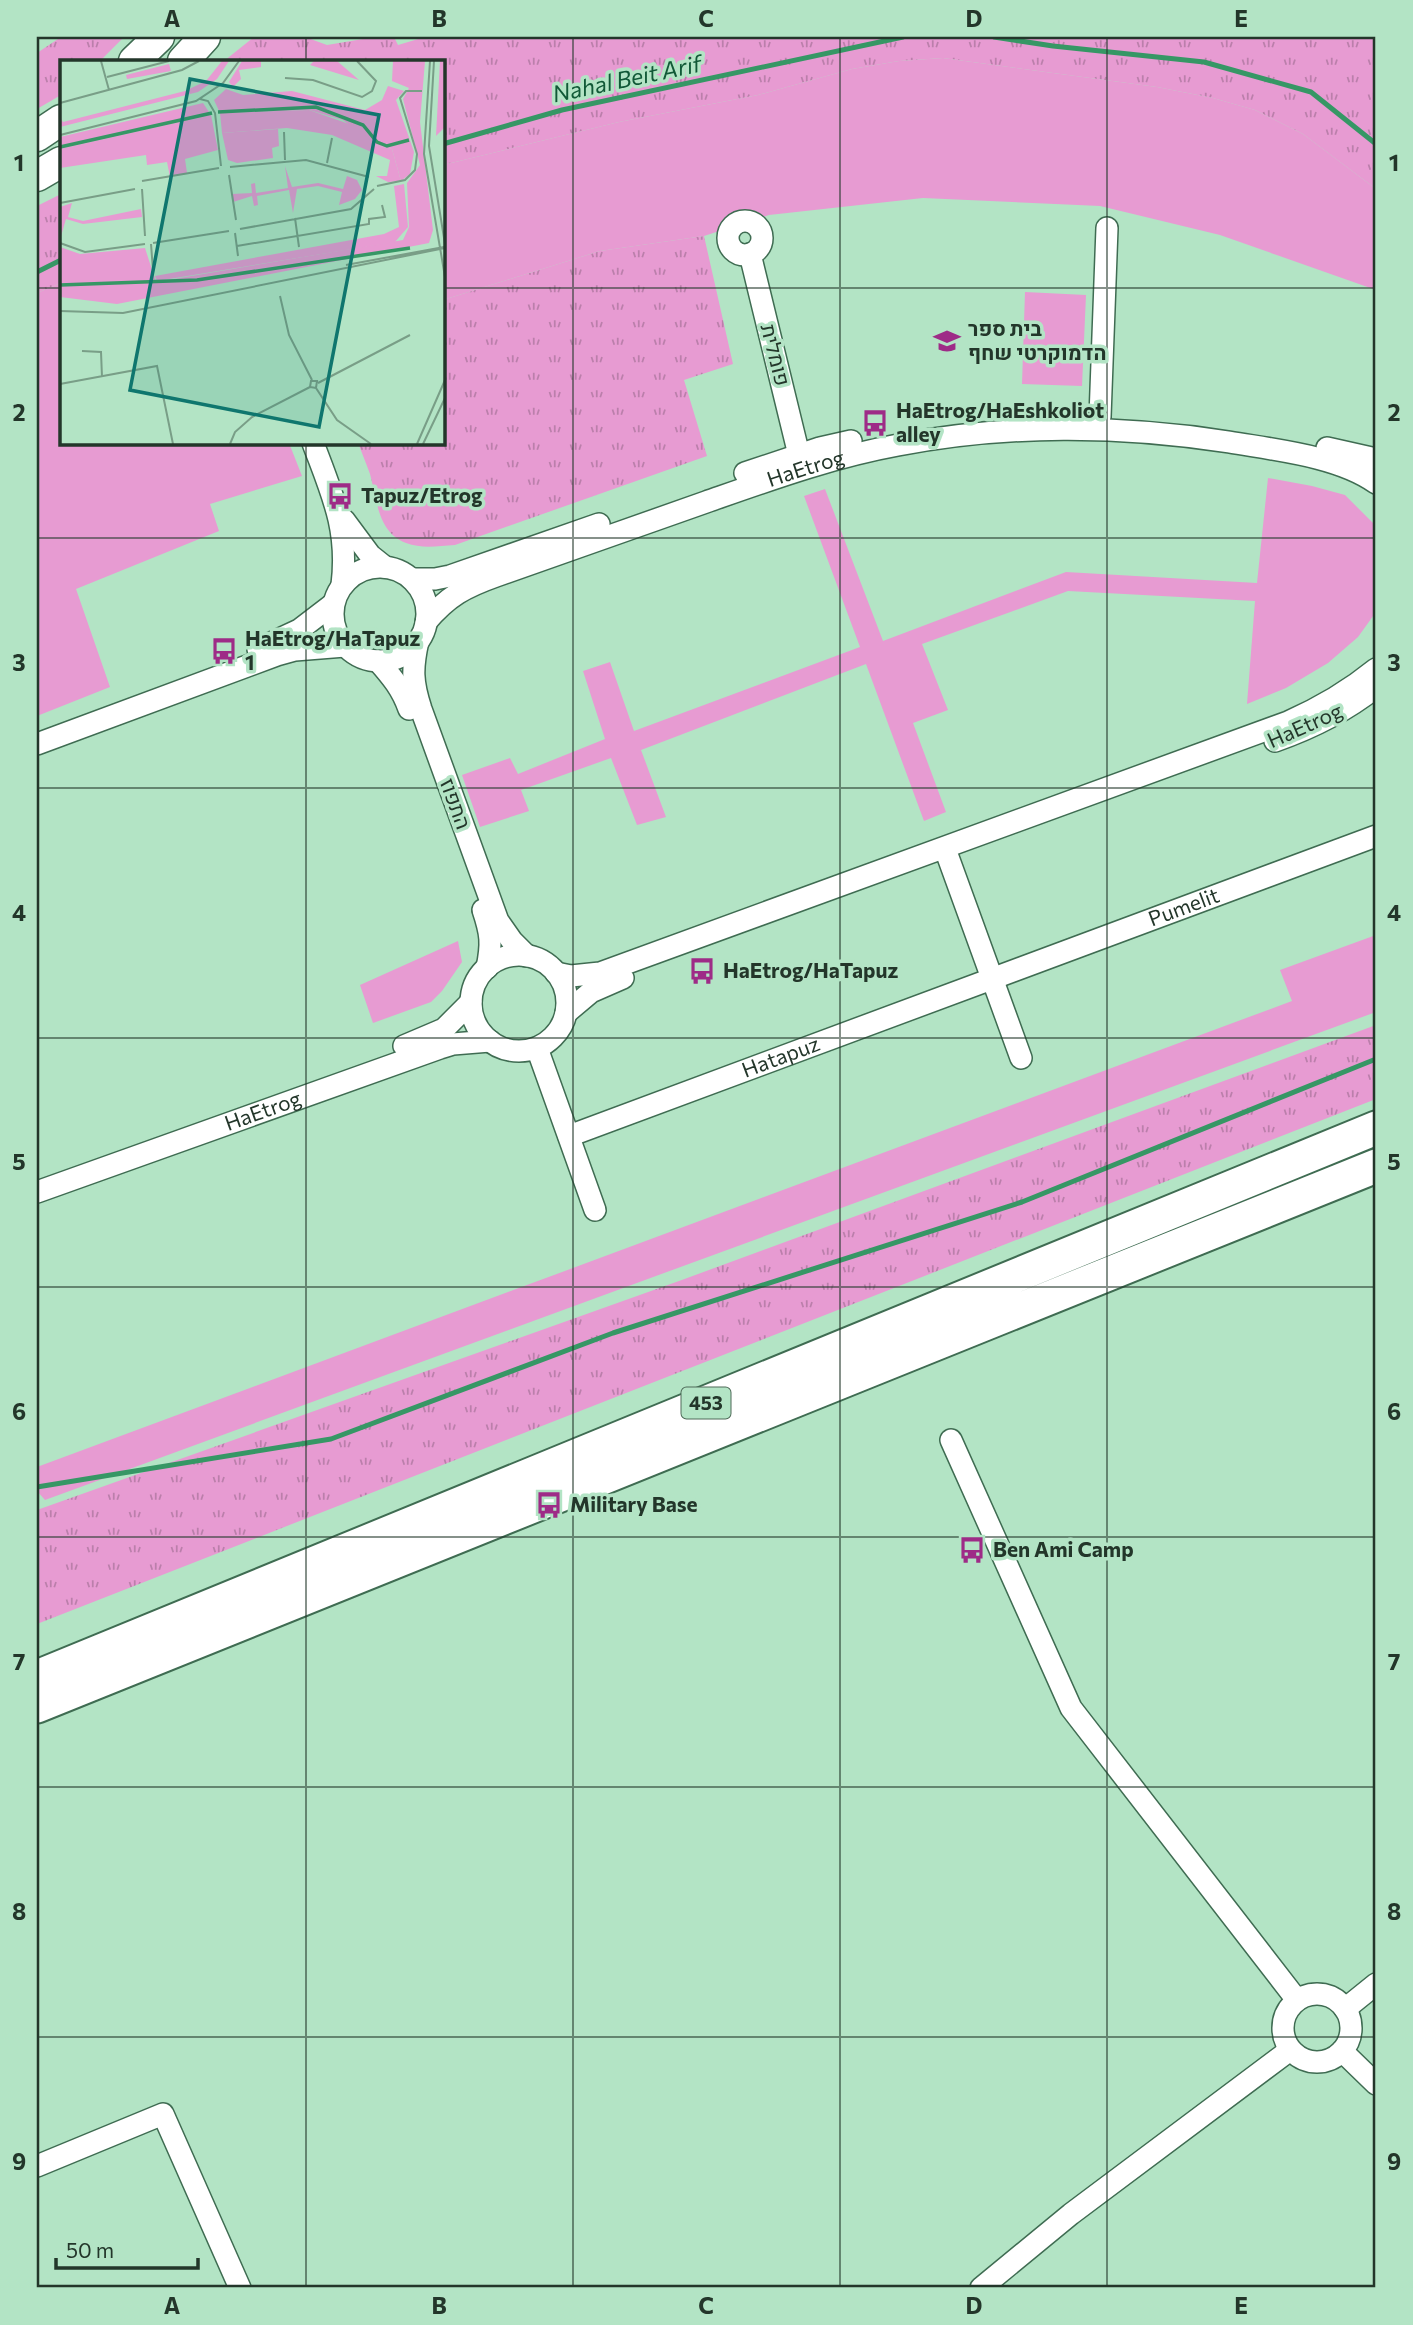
<svg xmlns="http://www.w3.org/2000/svg" width="1413" height="2325" font-family="Commissioner,Heebo,sans-serif">
<style>
.grass{fill:url(#grass-tufts)}
.park{fill:#e79bd2}
.lines{fill:none;stroke-linecap:round;stroke-linejoin:round}
.stream{stroke:#369765;stroke-width:5}
.minor-casing{stroke:#3f6c52;stroke-width:24}
.secondary-casing{stroke:#3f6c52;stroke-width:33}
.primary-casing{stroke:#3f6c52;stroke-width:37}
.minor{stroke:#fff;stroke-width:21}
.secondary{stroke:#fff;stroke-width:30}
.primary{stroke:#fff;stroke-width:33}
.grid{fill:none;stroke:#23362a;stroke-width:2;stroke-opacity:0.55}
.labels{text-anchor:middle;stroke-width:7;stroke-linejoin:round;paint-order:stroke}
.shield{fill:#b3e4c5;stroke:#4e6a58;stroke-width:2}
.shield-label{font-size:19px;font-weight:bold;fill:#23362a}
.poi-label{font-size:21px;font-weight:bold;fill:#23362a;stroke:#b3e4c5;text-anchor:start}
.street-label{font-size:21px;fill:#23362a;stroke:#b3e4c5}
.water-label{font-size:23px;font-style:italic;fill:#115937;stroke:#b3e4c5}
.inset-river{fill:none;stroke:#369765;stroke-width:3.5}
.inset-road{fill:none;stroke:#799e87;stroke-width:2}
.view{fill:#0f766e;fill-opacity:0.15;stroke:#0f766e;stroke-width:3.5}
.inset-edge{fill:none;stroke:#23362a;stroke-width:3.5}
.neatline{fill:none;stroke:#23362a;stroke-width:2.5}
.grid-label{font-size:23px;text-anchor:middle;font-weight:bold;fill:#23362a}
</style>
<defs>
<pattern id="grass-tufts" width="24" height="20" patternUnits="userSpaceOnUse" patternTransform="scale(1.75)"><rect width="24" height="20" fill="#e79bd2"/><path d="M3 7l-1-3M5 7V3M7 7l1-3M15 17l-1-3M17 17v-4M19 17l1-3" fill="none" stroke="#bb7fab"/></pattern>
</defs>
<rect width="100%" height="100%" fill="#b3e4c5"/>
<!-- grass -->
<path class="grass" d="M61 37H124L100 61H61V95L37 109V53Z
M254 37H305L327 45 375 37H394L398 45 425 37H1376V189L1303 134 1255 110 1213 98 1157 87 943 58 899 61 852 69 758 95 619 122 443 165V61H224Z
M61 194V283L37 293V206Z
M704 236 733 364 684 380 707 456 455 545C438 546 422 549 406 543 377 532 377 499 370 474 366 463 362 453 358 443H443V300L600 251Z
M1376 1025V1099L37 1624V1510L679 1281Z"/>
<!-- park -->
<path class="park" d="M943 58 1157 87 1213 98 1255 110 1303 134 1376 189V290L1220 235 1100 206 923 198 769 215 704 236 600 251 443 300V165L619 122 758 95 852 69 899 61Z
M61 283V443H289L302 476 210 504 219 531 76 589 110 687 37 716V293Z
M1025 292 1086 295 1082 386 1022 384Z
M1268 478 1312 486 1345 495 1376 526V612L1358 637 1328 663 1286 688 1247 704 1255 601 1068 591 922 644 948 710 913 723 946 812 924 821 866 664 641 750 666 817 637 825 611 758 521 790 529 811 480 827 462 775 510 758 518 774 605 739 583 671 610 662 634 731 860 647 804 496 825 489 883 641 1066 572 1257 583Z
M1376 935V1012L45 1500 37 1491V1467L1292 1001 1280 970Z
M458 941 462 962 442 991 431 1002 373 1023 360 985Z"/>
<g class="lines">
<!-- stream -->
<path class="stream" d="M994 37 1053 46 1204 62 1311 92 1376 144
M443 144 562 110 903 37
M37 272 61 260
M37 1487 331 1439 613 1333 1022 1202 1376 1059"/>
<defs>
<g id="minor">
<circle cx="745" cy="238" r="17"/>
<path d="M750 254 799 455"/>
<path d="M1100 417 1107 228"/>
<path d="M313 443C332 494 349 529 342 585"/>
<path d="M1327 448 1376 459"/>
<path d="M745 473 820 448 851 441"/>
<path d="M344 520 370 555 385 567"/>
<circle cx="380" cy="614" r="47"/>
<path d="M412 579H435L450 576 599 524"/>
<path id="s1" d="M426 622C448 596 465 587 496 576 566 551 636 527 706 502 769 480 832 457 898 445 1006 424 1121 425 1229 442 1275 450 1338 456 1376 483"/>
<path d="M418 641C412 668 412 682 421 709L498 921 512 941 527 956"/>
<path d="M258 649 299 630 333 604"/>
<path d="M378 661C392 677 402 689 409 709"/>
<path d="M1275 741C1312 728 1346 711 1376 687"/>
<path d="M37 744 277 655 295 650 345 646"/>
<path d="M948 857 1021 1058"/>
<path d="M483 910C491 934 492 943 487 968"/>
<circle cx="519" cy="1003" r="48"/>
<path d="M556 973 571 976 600 973 1288 722C1320 708 1349 691 1376 669"/>
<path d="M566 1013 591 992 623 978"/>
<path d="M404 1046 444 1029 471 1002"/>
<path d="M537 1048 595 1210"/>
<path id="s2" d="M569 1136 1376 836"/>
<path id="s3" d="M37 1192 440 1048 453 1044 490 1041"/>
<path d="M951 1440 1071 1708 1297 2000"/>
<circle cx="1317" cy="2028" r="34"/>
<path d="M1345 2009 1376 1984"/>
<path d="M1342 2051 1376 2084"/>
<path d="M37 2166 163 2114 240 2288"/>
<path d="M981 2288 1071 2214 1290 2050"/>
</g>
<path id="secondary" d="M134 61 159 37
M183 61 205 37
M37 136 61 120
M37 176 61 162"/>
<path id="primary" d="M37 1677 1376 1128
M37 1706 1376 1166"/>
</defs>
<!-- minor casing -->
<use href="#minor" class="minor-casing"/>
<!-- secondary casing -->
<use href="#secondary" class="secondary-casing"/>
<!-- primary casing -->
<use href="#primary" class="primary-casing"/>
<!-- minor -->
<use href="#minor" class="minor"/>
<!-- secondary -->
<use href="#secondary" class="secondary"/>
<!-- primary -->
<use href="#primary" class="primary"/>
</g>
<!-- grid -->
<path class="grid" d="M306 37V61M573 37V2288M840 37V2288M1107 37V2288M37 288H61M443 288H1376M306 443V2288M37 538H1376M37 788H1376M37 1038H1376M37 1287H1376M37 1537H1376M37 1787H1376M37 2037H1376"/>
<!-- icons -->
<defs>
<symbol id="school-bare" viewBox="-9 -9 18 18"><path d="M0-5L7-2L0 1L-7-2ZM-4 1L0 2.5L4 1V4Q0 6-4 4Z" fill="#9e2b87" stroke="#b3e4c5" stroke-width="2.5" paint-order="stroke"/></symbol>
<symbol id="bus-bare" viewBox="-9 -9 18 18"><path d="M-5-6H5V4H4V6H2V4H-2V6H-4V4H-5ZM-3.5-4V0h7V-4ZM-3.5 1.2v1.5H-2V1.2ZM2 1.2v1.5H3.5V1.2Z" fill="#9e2b87" stroke="#b3e4c5" stroke-width="2.5" paint-order="stroke"/></symbol>
</defs>
<g fill-rule="evenodd">
<use href="#school-bare" x="928" y="322" width="38" height="38"/>
<use href="#bus-bare" x="856" y="404" width="38" height="38"/>
<use href="#bus-bare" x="321" y="477" width="38" height="38"/>
<use href="#bus-bare" x="205" y="632" width="38" height="38"/>
<use href="#bus-bare" x="683" y="952" width="38" height="38"/>
<use href="#bus-bare" x="530" y="1486" width="38" height="38"/>
<use href="#bus-bare" x="953" y="1531" width="38" height="38"/>
</g>
<g class="labels">
<!-- shield labels -->
<rect class="shield" x="681.5" y="1387.5" width="49" height="31" rx="5"/>
<g class="shield-label">
<text x="706" y="1410">453</text>
</g>
<!-- poi labels -->
<g class="poi-label">
<text x="968" y="336">בית ספר<tspan x="968" dy="24">הדמוקרטי שחף</tspan></text>
<text x="896" y="418">HaEtrog/HaEshkoliot<tspan x="896" dy="24">alley</tspan></text>
<text x="361" y="503">Tapuz/Etrog</text>
<text x="245" y="646">HaEtrog/HaTapuz<tspan x="245" dy="24">1</tspan></text>
<text x="723" y="978">HaEtrog/HaTapuz</text>
<text x="570" y="1512">Military Base</text>
<text x="993" y="1557">Ben Ami Camp</text>
</g>
<!-- street labels -->
<g class="street-label">
<text transform="translate(775 355) rotate(76)" y="7">פומלית</text>
<text dy="7" stroke="none"><textPath href="#s1" startOffset="413">HaEtrog</textPath></text>
<text transform="translate(1305 726) rotate(-24)" y="7">HaEtrog</text>
<text transform="translate(455 804) rotate(70)" y="7">התפוז</text>
<text dy="7" stroke="none"><textPath href="#s2" startOffset="656">Pumelit</textPath></text>
<text dy="7" stroke="none"><textPath href="#s2" startOffset="226">Hatapuz</textPath></text>
<text dy="7" stroke="none"><textPath href="#s3" startOffset="240">HaEtrog</textPath></text>
</g>
<!-- water labels -->
<g class="water-label">
<text transform="translate(627 79) rotate(-12)" y="8">Nahal Beit Arif</text>
</g>
</g>
<!-- overview -->
<g transform="translate(60 60)">
<rect width="385" height="385" fill="#b3e4c5"/>
<path d="M162 1H169L157 19 138 32 0 67V57L3 62 125 31 146 21ZM333 1H365L360 62 373 170 369 183 57 244 0 237V187L20 194 85 188 96 222 343 180 349 167 347 123 360 105 343 39 349 28 332 21ZM328 26 344 31 336 40 354 92 350 114 341 121 332 89 315 85 283 60 249 50 160 53 154 40 166 29 183 35 232 31 305 50 322 40ZM143 43 151 55 0 89V77ZM218 69 219 86 212 88 213 98 177 103 168 100 162 73Z" fill="#e79bd2"/>
<path d="M380 1H385V67L376 76Z" fill="#e79bd2"/>
<path d="M182 1H201V7L179 10 181 19 173 27 169 22ZM254 1H277L299 20 250 5ZM109 4 111 11 67 19 66 15ZM249 50 295 66 315 85 332 89 341 121 328 122 316 116H327L330 100 272 75 227 68 162 73 160 53ZM151 55 158 90 125 99 127 113 110 117 107 102 87 105 86 95 0 108V89ZM225 106 232 127 258 123 283 129 287 116 297 120 302 130 295 139 279 145 282 132 258 126 237 129 233 153 229 130 197 136 198 145 194 146 192 136 173 142 172 134 192 133 191 124 195 123 196 133 228 128ZM344 124 348 167 335 182 97 221 95 216 324 174 339 167 334 126ZM12 143 8 157 23 161 81 149 82 157 23 164 6 159 1 176 0 147Z" fill="#e79bd2"/>
<path class="inset-river" d="M158 52 256 47 303 65 317 82 327 86 349 80M0 87 152 53M0 225 137 220 350 188"/>
<path class="inset-road" d="M41 1 49 30M370 1 364 94 385 217M374 1 369 86 385 184M47 17 109 1M225 18 253 20 302 37 312 31 316 21 297 1M140 39 148 41 155 53 161 106M0 43 122 10 139 1M224 72 225 100M0 75 136 41 163 23 179 1M267 103 272 78M170 107 246 100 309 117M169 115 176 160M82 121 159 108M317 126 345 120 355 110 357 94 340 38 346 31H362M82 129 85 176M0 143 75 129M235 158 239 187M180 169 291 149 314 129M175 173 178 196M0 183 25 192 85 184M93 183 169 171M91 184 93 210M177 186 309 164V159L325 157 322 145M286 205 384 187M220 236 229 275 252 320M0 251 63 253 385 188M22 291 41 292 42 317M258 323 350 275M0 324 97 306 113 384M256 328 250 327 251 321H257L256 328 277 360 311 384M170 384 175 372 192 357 250 327M357 384 385 320M363 384 385 338"/>
<path class="view" d="M130 19 319 55 259 367 70 330Z"/>
<rect width="385" height="385" class="inset-edge"/>
</g>
<!-- border -->
<rect width="1413" height="2325" fill="none" stroke="#b3e4c5" stroke-width="77"/>
<!-- scale -->
<path d="M56 2258v10h142v-10" fill="none" stroke="#23362a" stroke-width="3.5"/>
<text x="66" y="2258" font-size="21" fill="#23362a" stroke="#b3e4c5" stroke-width="5" paint-order="stroke">50 m</text>
<rect x="38" y="38" width="1336" height="2248" class="neatline"/>
<g class="grid-label">
<text x="172" y="27">A</text>
<text x="439" y="27">B</text>
<text x="706" y="27">C</text>
<text x="974" y="27">D</text>
<text x="1241" y="27">E</text>
<text x="19" y="171">1</text>
<text x="1394" y="171">1</text>
<text x="19" y="421">2</text>
<text x="1394" y="421">2</text>
<text x="19" y="671">3</text>
<text x="1394" y="671">3</text>
<text x="19" y="921">4</text>
<text x="1394" y="921">4</text>
<text x="19" y="1170">5</text>
<text x="1394" y="1170">5</text>
<text x="19" y="1420">6</text>
<text x="1394" y="1420">6</text>
<text x="19" y="1670">7</text>
<text x="1394" y="1670">7</text>
<text x="19" y="1920">8</text>
<text x="1394" y="1920">8</text>
<text x="19" y="2170">9</text>
<text x="1394" y="2170">9</text>
<text x="172" y="2314">A</text>
<text x="439" y="2314">B</text>
<text x="706" y="2314">C</text>
<text x="974" y="2314">D</text>
<text x="1241" y="2314">E</text>
</g>
</svg>
